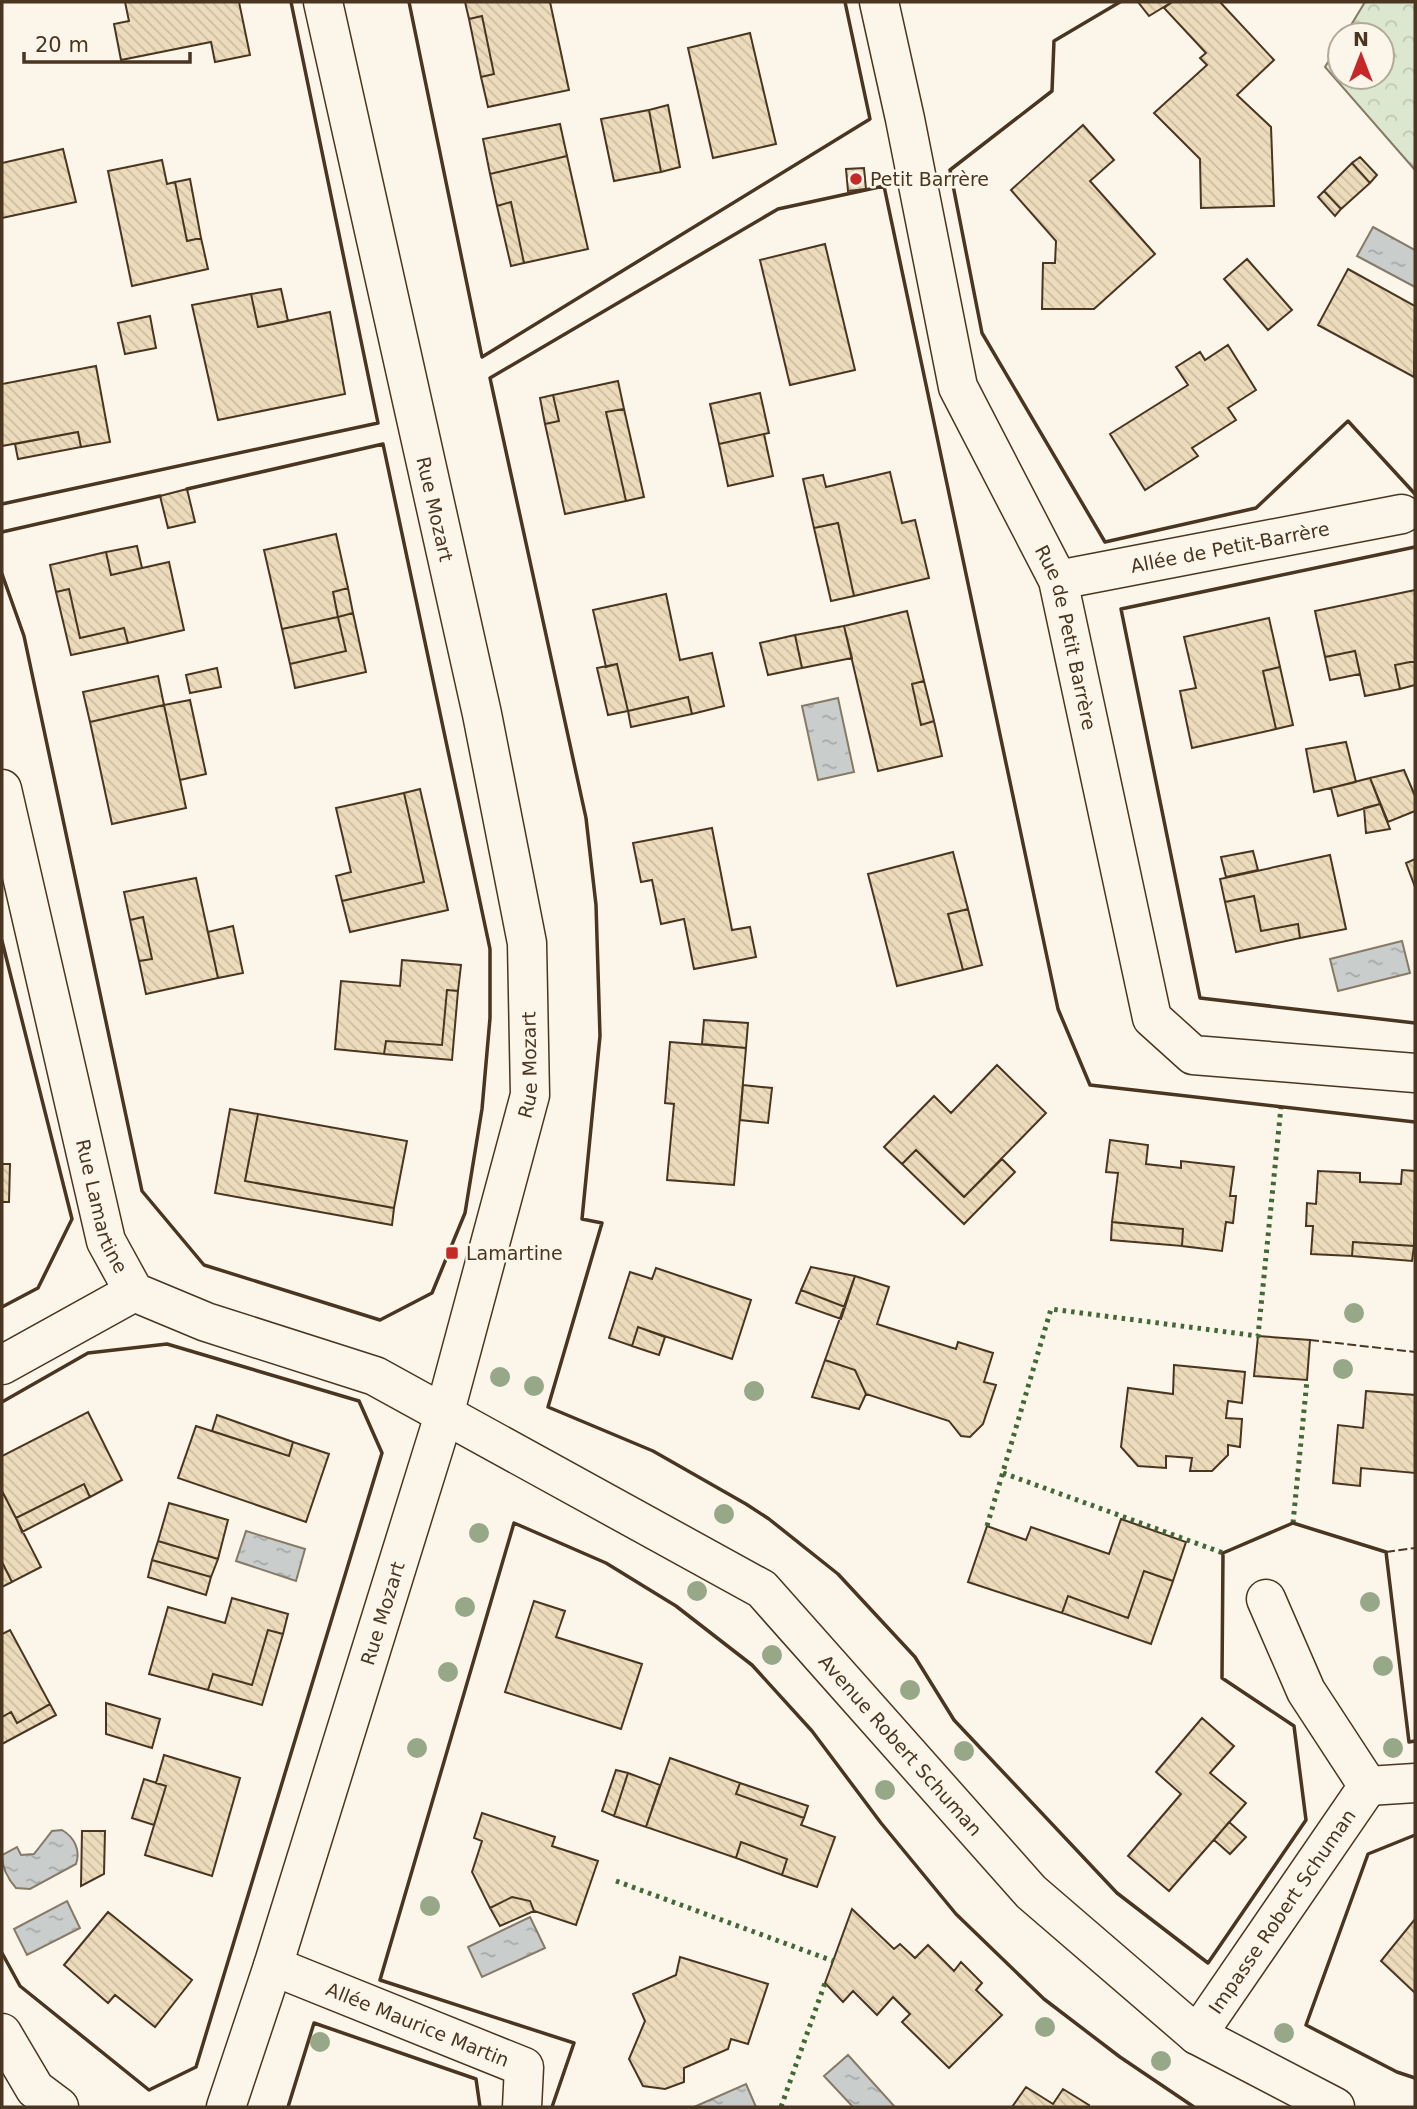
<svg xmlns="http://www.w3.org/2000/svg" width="1417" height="2109" font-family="'DejaVu Sans',sans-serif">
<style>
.forest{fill:url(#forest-crowns);stroke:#887966;stroke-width:2}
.water{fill:url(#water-ripples);stroke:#887966;stroke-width:2}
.building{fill:url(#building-back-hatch);stroke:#4a3520;stroke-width:2}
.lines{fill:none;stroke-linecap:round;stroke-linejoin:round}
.minor-casing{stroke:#4a3520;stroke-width:41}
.minor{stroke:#fbf6e9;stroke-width:38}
.hedge{stroke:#436837;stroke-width:5;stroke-dasharray:3.5 5;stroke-linecap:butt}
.fence{stroke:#4a3520;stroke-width:2;stroke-dasharray:9 3.5;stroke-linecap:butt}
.wall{stroke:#4a3520;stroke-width:3.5}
.tree{fill:#96a887}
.poi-dot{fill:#c62828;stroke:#fbf6e9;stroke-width:2.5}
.labels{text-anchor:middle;stroke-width:5;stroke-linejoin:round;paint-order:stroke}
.poi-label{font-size:19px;fill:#4a3520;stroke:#fbf6e9;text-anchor:start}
.street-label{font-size:19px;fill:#4a3520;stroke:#fbf6e9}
</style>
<defs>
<pattern id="forest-crowns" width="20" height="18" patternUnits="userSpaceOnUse" patternTransform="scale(1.75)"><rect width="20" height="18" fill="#dce7d0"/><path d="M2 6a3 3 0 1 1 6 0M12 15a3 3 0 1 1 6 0" fill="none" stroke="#bec7b2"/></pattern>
<pattern id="water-ripples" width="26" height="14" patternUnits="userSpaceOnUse" patternTransform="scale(1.75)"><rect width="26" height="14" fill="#c9cecd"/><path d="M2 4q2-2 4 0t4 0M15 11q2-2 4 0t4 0" fill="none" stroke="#a5a8a6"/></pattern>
<pattern id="building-back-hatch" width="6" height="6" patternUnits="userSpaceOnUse" patternTransform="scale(1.75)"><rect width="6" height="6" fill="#ecdcbc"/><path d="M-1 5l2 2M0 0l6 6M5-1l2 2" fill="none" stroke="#ccbda1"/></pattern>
</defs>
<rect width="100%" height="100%" fill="#fbf6e9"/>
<!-- forest -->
<path class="forest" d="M1365 2H1415V170L1325 67 1340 43V77H1382V35H1345Z"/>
<!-- water -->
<path class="water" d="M1373 227 1415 250V287L1357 256Z
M838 698 854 772 818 780 802 706Z
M1402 941 1410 973 1338 991 1330 959Z
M246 1531 305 1549 296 1581 236 1561Z
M62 1830C74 1837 81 1850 76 1864L30 1889 16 1888C8 1879 2 1867 2 1855L17 1847 21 1855 34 1854 52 1831Z
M67 1901 80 1928 27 1955 14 1929Z
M530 1917 545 1948 482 1977 468 1947Z
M848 2055 895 2107H853L824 2076Z
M746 2084 756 2107H694Z"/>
<!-- building -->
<path class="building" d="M125 2H239L250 55 215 62 211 42 121 60 114 24 129 21Z
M465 2H550L569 90 488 107 481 77 494 74 482 16 469 19Z
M1138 2H1172L1149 16Z
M1172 2H1220L1274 60 1237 95 1271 127 1274 206 1201 208 1200 159 1154 113 1207 65 1200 58 1206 53 1164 8Z
M482 16 494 74 481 77 469 19Z
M750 33 776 144 713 158 688 48Z
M668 105 680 167 661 172 649 110Z
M649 110 661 172 614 181 601 119Z
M560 124 567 156 490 174 483 139Z
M1083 125 1114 160 1090 181 1155 254 1094 309H1042L1043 263H1055L1056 241 1011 190Z
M63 149 76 202 2 218V163Z
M567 156 588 249 524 263 511 202 497 206 490 174Z
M1360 157 1377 175 1370 183 1352 163Z
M162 160 167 184 175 182 187 241 201 238 208 269 132 286 108 171Z
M1352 163 1370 183 1341 209 1324 191Z
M864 168 866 189 848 191 846 169Z
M190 179 201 238 187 241 175 182Z
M1324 191 1341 209 1335 216 1318 197Z
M511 202 524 263 511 266 497 206Z
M825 244 855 370 790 385 760 260Z
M1247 259 1292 310 1268 330 1224 279Z
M1348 269 1415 306 1414 377 1318 325Z
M281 289 288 321 258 327 251 294Z
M251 294 258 327 330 312 345 394 218 420 192 305Z
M150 316 156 348 125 354 118 323Z
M1228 345 1256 390 1228 408 1236 420 1192 448 1198 456 1145 490 1110 434 1188 385 1176 367 1200 352 1205 360Z
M96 366 110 442 81 447 78 432 2 446V384Z
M618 381 624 409 606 412 626 501 565 514 545 424 559 421 553 395Z
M760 393 769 433 719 444 710 404Z
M553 395 559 421 545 424 540 398Z
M624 409 644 497 626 501 606 412Z
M78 432 81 447 18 459 15 444Z
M764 434 773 476 728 486 719 444Z
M890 472 902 523 915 520 929 578 854 596 838 523 814 528 803 479 823 475 826 487Z
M187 489 195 522 168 528 160 496Z
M838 523 854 596 831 601 814 528Z
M336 534 348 588 333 592 338 617 282 629 264 550Z
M137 546 142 568 111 575 106 552Z
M106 552 111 575 169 562 184 630 128 643 124 628 80 638 69 589 56 592 50 565Z
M348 588 353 613 338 617 333 592Z
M69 589 80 638 124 628 128 643 71 655 56 592Z
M1415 590V661L1395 665 1400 689 1365 696 1355 651 1325 657 1315 611Z
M666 594 680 660 712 653 724 706 692 714 688 697 628 711 617 664 606 667 593 610Z
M907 611 924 681 912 684 921 725 934 721 942 756 878 771 844 626Z
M353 613 366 672 295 688 290 664 346 651 338 617Z
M338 617 346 651 290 664 282 629Z
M1269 618 1280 667 1263 671 1276 729 1192 748 1180 691 1196 688 1184 637Z
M844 626 852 658 802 668 795 635Z
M795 635 802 668 768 675 760 643Z
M1355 651 1360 674 1330 680 1325 657Z
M1415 661V685L1400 689 1395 665Z
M617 664 628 711 608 715 597 668Z
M1280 667 1293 725 1276 729 1263 671Z
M217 668 221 687 190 693 186 675Z
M158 676 164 705 90 722 83 692Z
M924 681 934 721 921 725 912 684Z
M688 697 692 714 631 727 628 711Z
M190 700 206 774 180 780 164 705Z
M164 705 186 808 112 824 90 722Z
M1346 742 1356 782 1314 792 1306 749Z
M1404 770 1415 796V811L1388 822 1370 778Z
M1370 778 1380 804 1338 816 1331 788Z
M420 789 448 910 350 932 342 901 424 882 404 793Z
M404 793 424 882 342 901 336 876 351 872 336 808Z
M1380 804 1390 829 1366 833 1364 808Z
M712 828 732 930 750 927 756 957 694 969 684 919 661 924 652 880 641 882 633 843Z
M1253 851 1258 870 1226 877 1221 857Z
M953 852 968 909 948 914 963 970 897 986 868 874Z
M1330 855 1346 929 1300 938 1298 924 1261 931 1254 896 1225 902 1220 879Z
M1415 859V887L1406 863Z
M196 878 218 978 146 994 139 961 152 959 143 917 130 920 124 892Z
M1254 896 1261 931 1298 924 1300 938 1236 952 1225 902Z
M968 909 982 965 963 970 948 914Z
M143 917 152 959 139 961 130 920Z
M233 926 243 973 218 978 208 932Z
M402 960 461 965 458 991 447 990 442 1045 386 1041 384 1054 335 1049 341 981 400 986Z
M447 990 458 991 452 1060 384 1054 386 1041 442 1045Z
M704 1020 748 1023 746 1048 702 1044Z
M670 1042 746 1048 734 1185 667 1180 674 1104 665 1103Z
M997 1065 1046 1113 964 1197 916 1150 902 1164 884 1147 934 1096 951 1113Z
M743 1085 772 1088 768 1123 740 1120Z
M230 1109 258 1114 245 1181 394 1208 392 1225 215 1193Z
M258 1114 407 1141 394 1208 245 1181Z
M1110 1140 1148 1145 1146 1164 1181 1168V1161L1234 1167 1230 1196H1236L1233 1223 1226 1222 1222 1251 1182 1246 1183 1229 1112 1222 1118 1173 1106 1172Z
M916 1150 964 1197 1002 1159 1015 1172 964 1224 902 1164Z
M2 1164H10L9 1202H2Z
M1402 1170 1415 1171 1414 1246 1353 1242 1352 1256 1311 1254 1313 1226H1306L1307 1203 1316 1204 1318 1171 1360 1173V1182L1401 1184Z
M1112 1222 1183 1229 1182 1246 1111 1240Z
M1353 1242 1414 1246 1412 1261 1352 1256Z
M811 1267 855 1276 845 1307 801 1290Z
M656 1268 751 1300 732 1359 638 1327 632 1346 609 1338 630 1272 652 1279Z
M855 1276 889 1287 877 1324 956 1349 958 1342 993 1353 984 1382 996 1385 983 1424 970 1437 961 1436 949 1421 866 1394 855 1370 825 1360Z
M801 1290 845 1307 841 1319 796 1303Z
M638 1327 665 1337 659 1355 632 1346Z
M1258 1336 1310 1340 1307 1380 1254 1376Z
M825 1360 855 1370 866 1394 859 1409 812 1397Z
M1174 1365 1245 1372 1242 1403 1228 1401 1226 1418 1242 1419 1240 1447 1228 1445V1455L1212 1471H1190L1192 1458 1166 1456V1468L1138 1466 1121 1447 1128 1388 1173 1394Z
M1366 1391 1415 1395V1473L1361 1468 1360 1486 1333 1483 1338 1425 1363 1428Z
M88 1412 122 1480 90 1497 84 1484 16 1518 2 1491V1456Z
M217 1415 293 1442 289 1456 212 1431Z
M196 1426 289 1456 293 1442 329 1454 306 1522 178 1478Z
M84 1484 90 1497 22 1532 16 1518Z
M2 1491 41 1567 12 1582 2 1562Z
M169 1503 228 1520 218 1559 158 1541Z
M1121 1519 1186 1542 1173 1581 1144 1571 1128 1618 1068 1596 1062 1613 968 1582 987 1526 1026 1540 1031 1527 1109 1554Z
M158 1541 218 1559 211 1577 152 1560Z
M152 1560 211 1577 206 1595 148 1577Z
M2 1562 12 1582 2 1587Z
M1144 1571 1173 1581 1151 1644 1062 1613 1068 1596 1128 1618Z
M232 1598 288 1614 283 1634 268 1630 252 1685 213 1674 208 1690 149 1674 168 1607 225 1623Z
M534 1601 565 1611 556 1637 642 1664 621 1729 505 1692Z
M10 1630 50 1704 17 1723 11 1712 2 1717V1634Z
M268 1630 283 1634 262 1705 208 1690 213 1674 252 1685Z
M106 1703 160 1719 152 1748 106 1734Z
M50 1704 56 1715 2 1744V1717L11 1712 17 1723Z
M1202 1718 1234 1746 1210 1773 1246 1803 1169 1891 1128 1856 1181 1794 1156 1772Z
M164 1755 240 1778 212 1876 145 1855 166 1786 156 1783Z
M670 1758 740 1783 736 1794 804 1818 801 1825 835 1837 817 1887 782 1875 787 1859 741 1842 736 1858 646 1827Z
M616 1770 628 1773 614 1816 602 1811Z
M628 1773 660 1785 646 1827 614 1816Z
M144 1779 166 1786 154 1825 132 1818Z
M740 1783 808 1806 804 1818 736 1794Z
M482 1813 555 1837 552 1846 598 1861 576 1925 534 1911 530 1901 512 1897 490 1908 472 1872 482 1841 474 1838Z
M1229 1822 1246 1837 1230 1854 1214 1840Z
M82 1831H105L104 1874 81 1886Z
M741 1842 787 1859 782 1875 736 1858Z
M512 1897 530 1901 534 1911 500 1926 490 1908Z
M852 1909 894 1949 900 1944 915 1958 928 1945 954 1971 961 1962 982 1983 976 1990 1002 2015 949 2068 902 2022 910 2014 893 1997 877 2015 853 1991 843 2002 825 1983Z
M108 1912 192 1980 155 2027 115 1995 108 2003 64 1965Z
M1415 1919V1993L1381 1961Z
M680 1957 768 1984 748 2044 731 2039 728 2049 684 2068V2082L665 2089 643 2086 629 2059 645 2021 633 1994 676 1975Z
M1026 2087 1053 2104 1063 2089 1089 2105 1088 2107H1012Z"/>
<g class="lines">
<defs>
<g id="minor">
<path id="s1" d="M879 2 905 119 958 387 1058 580 1152 1018 1193 1055 1415 1073"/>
<path id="s2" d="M1058 580 1402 514"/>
<path id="s3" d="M2 789 106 1241 134 1292 206 1322 375 1376 762 1589 1031 1892 1197 2035 1335 2107"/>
<path d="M2 1365 134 1292"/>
<path d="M1368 1786 1415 1783"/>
<path id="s4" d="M273 1966 524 2067 522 2107"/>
<path d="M2 2033 35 2089 59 2107"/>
<path id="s5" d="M1197 2035 1368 1786 1306 1691 1266 1599"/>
<path id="s6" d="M226 2107 273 1966 444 1415 530 1095 527 943 482 714 323 2"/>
</g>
</defs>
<!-- minor casing -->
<use href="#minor" class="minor-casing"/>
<!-- minor -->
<use href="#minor" class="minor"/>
<!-- hedge -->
<path class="hedge" d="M1003 1473 1223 1553
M1293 1523 1307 1380
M987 1526 1051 1309 1258 1336 1281 1107
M616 1881 833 1961
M781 2107 825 1983"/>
<!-- fence -->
<path class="fence" d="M1310 1340 1415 1352
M1386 1552 1415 1548"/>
<!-- wall -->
<path class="wall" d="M409 2 482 357 870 119 845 2
M1120 2 1054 41 1052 91 950 170 982 333 1105 542 1256 508 1348 421 1415 494
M2 504 378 423 291 2
M2 532 160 496
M1415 547 1121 609 1200 998 1415 1023
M2 574 24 636 142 1191 204 1265 380 1320 432 1293 465 1213 482 1109 490 1018V949L383 444 187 489
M2 941 72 1219 38 1288 2 1307
M1415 1122 1090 1085 1058 1009 884 186 778 209 490 378 586 818 596 905 600 1036 582 1219 602 1223 548 1407 653 1451 746 1504 769 1519 838 1574 915 1657 954 1720 1117 1893 1208 1963 1306 1820 1294 1726 1222 1678 1223 1553 1293 1523 1386 1552 1409 1742 1415 1741
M2 1402 88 1353 167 1344 359 1401 382 1453 196 2067 149 2090 20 1986 2 1953
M1415 1835 1368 1854 1306 2025 1397 2072 1415 2078
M288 2107 314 2023 476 2079 480 2107
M552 2107 574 2043 380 1980 514 1523 606 1563 676 1606 752 1665 812 1731 881 1823 956 1914 1044 1999 1120 2057 1194 2107"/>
</g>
<!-- trees -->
<g class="tree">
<circle cx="1354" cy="1313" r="10"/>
<circle cx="1343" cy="1369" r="10"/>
<circle cx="500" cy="1377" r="10"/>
<circle cx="534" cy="1386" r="10"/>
<circle cx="754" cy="1391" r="10"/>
<circle cx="724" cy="1514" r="10"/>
<circle cx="479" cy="1533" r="10"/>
<circle cx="697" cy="1591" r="10"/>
<circle cx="1370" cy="1602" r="10"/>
<circle cx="465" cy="1607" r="10"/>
<circle cx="772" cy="1655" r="10"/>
<circle cx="1383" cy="1666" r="10"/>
<circle cx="448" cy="1672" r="10"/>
<circle cx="910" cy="1690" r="10"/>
<circle cx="417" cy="1748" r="10"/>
<circle cx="1393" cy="1748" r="10"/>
<circle cx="964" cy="1751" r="10"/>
<circle cx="885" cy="1790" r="10"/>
<circle cx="430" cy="1906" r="10"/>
<circle cx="1045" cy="2027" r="10"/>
<circle cx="1284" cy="2033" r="10"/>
<circle cx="320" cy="2042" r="10"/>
<circle cx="1161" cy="2061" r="10"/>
</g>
<!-- markers -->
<g class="poi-dot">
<circle cx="856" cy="179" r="7"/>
<rect x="445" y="1246" width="14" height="14" rx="3.5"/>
</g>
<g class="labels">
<!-- poi labels -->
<g class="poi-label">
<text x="870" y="186">Petit Barrère</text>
<text x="466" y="1260">Lamartine</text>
</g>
<!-- street labels -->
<g class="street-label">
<text transform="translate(435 509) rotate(77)" y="7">Rue Mozart</text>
<text dy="7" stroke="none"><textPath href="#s2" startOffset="175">Allée de Petit-Barrère</textPath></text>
<text dy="7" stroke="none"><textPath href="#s1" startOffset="668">Rue de Petit Barrère</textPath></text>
<text dy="7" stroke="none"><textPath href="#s6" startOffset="1087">Rue Mozart</textPath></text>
<text dy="7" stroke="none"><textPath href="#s3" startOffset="429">Rue Lamartine</textPath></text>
<text dy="7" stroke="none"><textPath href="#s6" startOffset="518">Rue Mozart</textPath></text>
<text dy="7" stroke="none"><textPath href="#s3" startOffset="1428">Avenue Robert Schuman</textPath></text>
<text dy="7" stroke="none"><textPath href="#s5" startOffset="150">Impasse Robert Schuman</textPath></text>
<text dy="7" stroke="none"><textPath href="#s4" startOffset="156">Allée Maurice Martin</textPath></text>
</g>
</g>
<!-- border -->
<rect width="1417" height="2109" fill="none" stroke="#4a3520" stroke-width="7"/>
<!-- north arrow -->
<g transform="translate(1361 56)"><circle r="33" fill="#fbf6e9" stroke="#b4a999" stroke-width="2"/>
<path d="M0-5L12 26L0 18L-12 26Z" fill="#c62828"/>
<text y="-10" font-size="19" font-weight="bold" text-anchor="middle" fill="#4a3520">N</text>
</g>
<!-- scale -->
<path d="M24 52v10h166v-10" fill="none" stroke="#4a3520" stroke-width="3.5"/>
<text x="35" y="52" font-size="21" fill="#4a3520" stroke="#fbf6e9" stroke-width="5" paint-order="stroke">20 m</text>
</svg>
